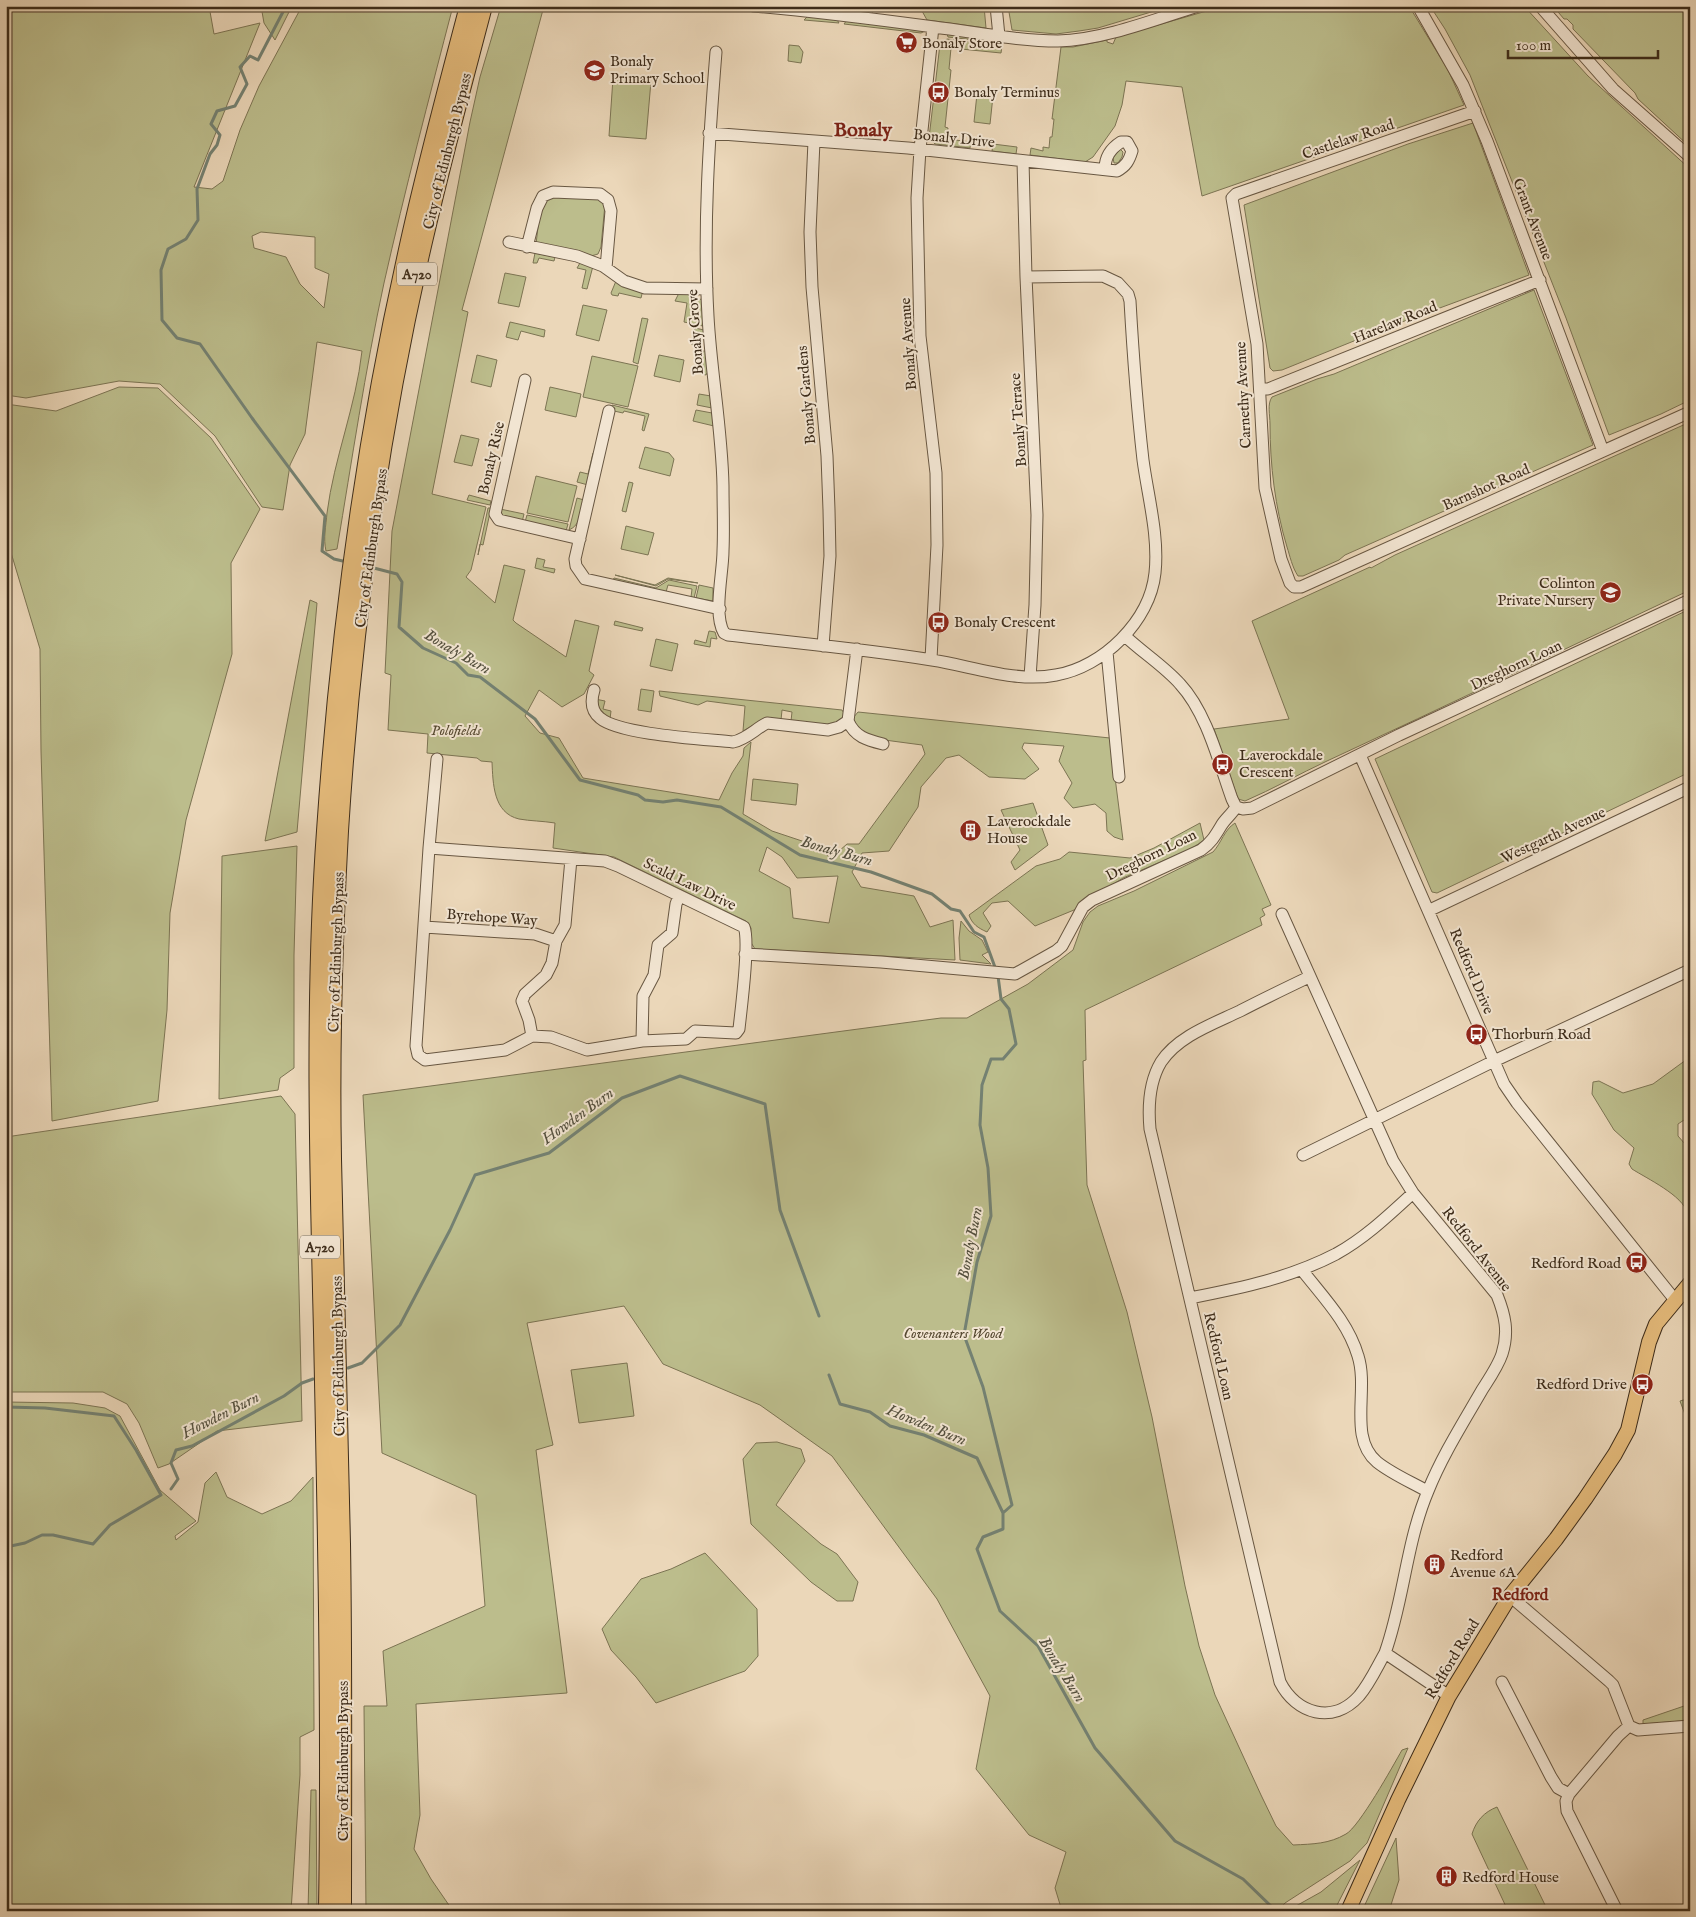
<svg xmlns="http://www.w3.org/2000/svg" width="1696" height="1917" font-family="'IM FELL English',serif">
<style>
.green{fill:#bcbd8c;stroke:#7c7453;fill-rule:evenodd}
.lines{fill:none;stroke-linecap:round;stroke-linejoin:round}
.stream{stroke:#748172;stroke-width:3}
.minor-casing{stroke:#685742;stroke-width:13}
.major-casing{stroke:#3d2c1a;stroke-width:16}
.highway-casing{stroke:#3d2c1a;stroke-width:18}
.minor{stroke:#f2e5d2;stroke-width:11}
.major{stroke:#e6bc7c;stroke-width:14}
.highway{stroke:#e6bc7c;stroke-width:16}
.labels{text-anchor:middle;stroke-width:4;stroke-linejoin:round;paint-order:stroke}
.shield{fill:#f2e5d2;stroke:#736451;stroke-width:1}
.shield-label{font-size:14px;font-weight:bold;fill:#3d2c1a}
.poi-label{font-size:15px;fill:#3d2c1a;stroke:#f2e5d2;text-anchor:start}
.street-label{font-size:15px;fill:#3d2c1a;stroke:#f2e5d2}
.park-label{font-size:15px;font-style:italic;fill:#564931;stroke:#f2e5d2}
.water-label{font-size:16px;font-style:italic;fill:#54503e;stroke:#f2e5d2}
.neighbourhood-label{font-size:16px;font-weight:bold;fill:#7a1f14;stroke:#f2e5d2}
.district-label{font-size:20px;font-weight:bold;fill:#7a1f14;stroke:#f2e5d2}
</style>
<rect width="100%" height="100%" fill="#ebd7b9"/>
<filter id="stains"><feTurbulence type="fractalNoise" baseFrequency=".004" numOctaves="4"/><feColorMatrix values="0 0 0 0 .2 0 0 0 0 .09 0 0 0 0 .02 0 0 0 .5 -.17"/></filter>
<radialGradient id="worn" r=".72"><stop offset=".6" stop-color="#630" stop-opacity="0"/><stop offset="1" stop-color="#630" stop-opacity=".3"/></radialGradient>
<!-- green -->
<path class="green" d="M6 6H209L214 34 260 23 194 187 212 189 223 181 240 130 259 86 302 6H453C429 98 405 190 384 283 365 371 352 460 337 549L326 551C323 538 326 526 327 513 334 458 356 406 362 351L317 342 305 434 290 465 283 510 262 507 215 436 160 384 119 381 26 398 6 395ZM261 232 315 237V268L329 274 324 308 300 284 286 257 254 248 252 236Z
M261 6H292L275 40 264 23Z
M501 6H544L462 310 468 312 432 494 486 507 471 570 466 577 495 603 504 565 525 570 513 620 516 623 566 657 575 620 599 626 589 671 594 675 584 694 562 707 539 690 525 716 540 733 559 738 583 778 719 800 732 773 743 756 744 748 751 742 743 814 772 831 811 844 831 858 847 844H859L925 754 922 745 877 739 860 732 853 718 858 712 1110 738 1123 840 1114 837 1107 831 1106 813 1095 804 1073 808 1064 798 1072 783 1059 761 1064 746 1024 743 1022 748 1039 769 1025 779 989 777 959 755 946 758 921 787 918 807 889 851 862 853 852 872 861 887 914 896 930 927 953 920 955 960 755 949 750 941 751 928 746 921 614 857 553 848 555 823C543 821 530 821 519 819 493 813 493 783 492 762L481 761 477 758 427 753 428 734 388 730 391 675 385 673 392 531 470 122 480 77ZM767 847 782 857 797 878 838 876 829 923 793 918 790 888 759 871Z
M802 6H837L872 11 874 16Z
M922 6H984L986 28 927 20 922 11Z
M1008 6H1171L1098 28 1079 31 1056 34 1012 30Z
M1224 6H1409L1448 70 1464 105 1202 196 1182 87 1126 81 1122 105 1115 126 1093 157 1085 162 1030 155 1031 148 1043 151V147L1049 148 1050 137H1052L1054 119H1052L1061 47H1073L1107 40V42L1113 44 1116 37Z
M1430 6H1524L1588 76 1690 169V400L1661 414 1609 435 1566 318 1470 75 1445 29Z
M1553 6H1686L1690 13V147L1638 99 1635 93 1573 29V25L1567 19H1564Z
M809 15 836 18 839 23 804 20Z
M847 20 925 31 921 33 844 24Z
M946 31 999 38 1001 43 948 37Z
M947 39 1002 46 1001 53 951 48 949 69 951 70 945 127 948 128 947 139 971 142 970 148 935 144 929 138 940 44Z
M789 45 799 46 803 52 801 63 788 61Z
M613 78 651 81 646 139 609 136Z
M977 94 993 96 990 124 974 122Z
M1473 123 1529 275 1391 326 1282 370 1273 371 1270 368 1244 205 1408 144Z
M993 144 1017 147 1016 154 992 151Z
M1120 149 1123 152 1122 157 1118 163H1114L1113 158Z
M550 196H595L605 204 601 247 598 254 591 256 536 244 540 210Z
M535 253 555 257 554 261 539 258 537 263H533Z
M580 263 593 266 587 289 582 288 586 270 577 268Z
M505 273 526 277 519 307 498 303Z
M616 281 643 290 641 298 619 293 618 296 612 295 611 293Z
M1534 290 1593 445 1345 555 1339 560 1303 576H1298C1292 567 1290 556 1287 547 1275 507 1270 465 1270 424 1270 415 1267 404 1272 397L1317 379 1334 374Z
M679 293H688V295L694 296 702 300 703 326 684 322 687 303 675 301Z
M583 305 607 310 599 341 576 335Z
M642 318 648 319 638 364 633 362Z
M510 322 545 330 544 337 521 331 518 340 506 337Z
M695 328 704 330 705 336 700 335 697 346 692 345Z
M703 351H706L708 373H707L706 375 698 373Z
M477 355 497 360 491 387 471 382Z
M659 355 684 360 680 382 654 376Z
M592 356 638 366 628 407 583 397Z
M119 387 158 388 211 438 260 509 231 563 232 654 186 820 170 913 167 1010 158 1101 52 1121 41 751 40 649 6 536V404L56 411Z
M550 387 581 394 576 417 545 410Z
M699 394 711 396 712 408 697 405Z
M612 405 649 414 644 431 642 430 645 416 624 411 623 413 614 411 615 408 611 407Z
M696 410 712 413 714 426 693 421Z
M1690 422V590C1569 647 1448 705 1327 761 1299 774 1273 789 1245 801L1238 799 1214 729 1289 719 1252 621 1370 567 1371 568 1395 555Z
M461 435 479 439 472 466 454 462Z
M645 447 669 453 674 459 670 476 639 468Z
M593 453 595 454 588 485 577 482 580 472 588 474Z
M536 476 577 486 568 522 527 513Z
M629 482 633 483 626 512 622 511Z
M469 495 491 501 490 505 467 500Z
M577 498 584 500C581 511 581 525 569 530Z
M488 508H491L483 545 480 544 478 555Z
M500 509 524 514 522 522 502 516Z
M527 515 568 524 566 531 525 522Z
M626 526 654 533 648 555 621 549Z
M537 558 545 560 543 567 555 569 554 573 535 568Z
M615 575 655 585 668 578 698 583 668 579 656 586Z
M614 578 656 588 669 580 697 586 694 598 691 597 692 589 668 585 666 592 613 580Z
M699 585 713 588V601L696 598Z
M310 600 317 603 297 832 265 841Z
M1690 609V772L1437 893 1432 892 1375 759Z
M615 621 643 628 642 631 614 625Z
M709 631 715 632 717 639 711 638 710 647 694 644 695 640 706 643Z
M656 639 678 644 672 671 650 666Z
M641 689 654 691 651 712 638 710Z
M659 691 842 710 845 715C837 731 805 723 791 721L792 712 782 710 781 720 764 719 743 731 745 706 707 701 698 705 660 696Z
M595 699 605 701 603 709 611 711 610 719 600 713Z
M753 779 798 784 796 805 751 800Z
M1033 803 1048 845 1015 870 1011 862 1020 850 1001 810Z
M1200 823 1204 840 1191 849 1123 878 1074 910 1035 926 1008 901 992 903 983 913 991 926 987 932C978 928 972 924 969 915L1036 866 1060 859 1069 852 1130 858 1154 848Z
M1235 823 1271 905 1262 909 1265 915 1260 918 1262 925 1085 1010 1086 1060 1083 1061 1087 1185 1127 1312 1152 1417 1185 1586 1199 1646 1215 1695 1261 1795 1276 1826 1293 1845C1313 1844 1329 1844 1346 1834 1359 1827 1393 1766 1402 1750L1408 1748 1367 1843 1350 1861 1285 1903 1278 1911H1062L1055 1888 1066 1852 1029 1835 976 1769 990 1696 937 1599 832 1456 760 1405 663 1364 624 1306 527 1323 553 1445 536 1450 567 1693 416 1704 420 1815 414 1849 431 1879 453 1911H366L364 1706H387L383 1651 485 1606 476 1495 382 1453 363 1095 941 1018H967L1028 984 1073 950 1083 922 1090 912 1098 906 1134 891 1213 852C1222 842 1224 830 1235 823Z
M297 846 294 955V1068L280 1078 278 1090 219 1099 222 856Z
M961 921 969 931 982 940 988 952 982 955 991 964 960 960 959 938Z
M1690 1057V1118H1687L1678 1124V1136L1685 1144 1687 1156 1690 1158V1215L1687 1213C1684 1196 1646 1178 1632 1169L1629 1164 1634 1148 1614 1130 1592 1094 1593 1082 1599 1081 1623 1093 1653 1084Z
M281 1096 295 1114 302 1421 217 1431 169 1464 158 1468 139 1423 127 1404 103 1392H9L6 1391V1137Z
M627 1363 634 1416 579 1423 571 1370Z
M1690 1398V1428L1680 1401Z
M6 1402 73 1403 105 1408 120 1416 160 1490 196 1521 175 1536 176 1540 198 1522 205 1483 216 1472 227 1497 262 1514 291 1501 313 1477 314 1730 300 1737V1775L291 1911H6Z
M777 1442 801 1449 805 1461 776 1505 821 1544 837 1554 858 1582 853 1601H837L811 1582 751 1524 743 1459 756 1443Z
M705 1553 757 1609 758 1656 745 1671 656 1703 636 1677 611 1650 602 1629 641 1579 671 1569Z
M1690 1704V1718L1681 1721 1643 1724V1720Z
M311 1790H316L317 1911H308Z
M1497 1807 1548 1911H1508L1472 1834C1476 1821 1484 1812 1497 1807Z
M1396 1838 1399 1880 1389 1911H1362Z
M1360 1860 1334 1911H1287L1321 1892Z"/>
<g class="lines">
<!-- stream -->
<path class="stream" d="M286 6 258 60 250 56 240 67 247 84 235 106 217 111 211 124 220 135 217 145 210 154 197 189 198 220 186 239 168 249 161 270 162 320 177 338 200 344 252 418 325 516 322 551 334 559 347 562
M370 567 397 574 402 582 399 627 423 648 456 663 468 675 480 677 535 719 580 780 638 795 645 800 663 802 677 800 721 807 800 855 871 872 932 894 951 909 960 911 974 932 984 937 996 970
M998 976 1001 999 1009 1009 1016 1044 1003 1059H991L982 1085 980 1125 988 1168 991 1216 977 1262 964 1335 983 1387 1012 1505 1003 1513V1529L983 1537 977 1549 1000 1611 1038 1646 1095 1748 1175 1841 1243 1879 1276 1911
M348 1368 362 1363 400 1325 450 1230 475 1175 549 1153 622 1098 680 1076 765 1104 780 1210 819 1316
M829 1375 840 1404 870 1412 890 1426 924 1435 977 1458 1003 1513
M6 1407 45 1408 114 1416 136 1450 161 1495 110 1525 93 1544 53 1535H42L25 1543 6 1547
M171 1489 178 1479 171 1463 176 1450 192 1446 284 1396 302 1383 313 1379"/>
<defs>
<path id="minor" d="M753 6C813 11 874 19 934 27 975 32 1017 41 1058 41 1103 40 1156 19 1198 6
M996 6 999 36
M1418 6 1463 85 1487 141 1603 451
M1540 6 1613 89 1690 157
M716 52C709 140 703 228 708 316 711 373 722 429 723 486 723 508 724 529 723 551 723 573 713 614 724 633L728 635C796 643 864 649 932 660 972 666 1015 683 1056 675 1103 667 1150 621 1155 573 1159 536 1148 497 1143 460 1137 407 1133 354 1130 301L1128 294 1118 283 1103 276 1026 277
M1475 111 1236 194 1232 198 1257 344 1265 488 1281 559 1290 583 1294 587H1301L1690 412
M709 133 908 148 1117 171C1126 166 1129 161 1132 151L1127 142H1121C1110 149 1105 157 1105 169
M814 141 810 232 812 287 827 456 829 510 830 556 823 646
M1023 161 1026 277 1037 515 1035 605 1030 677
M509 242 577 256 603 266 624 281 645 288 707 289
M527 247 537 208 543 196 553 192 600 194 608 200 611 211 606 268
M525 380 495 514 499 520 580 539
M1260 389H1268L1540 280
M609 411 575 559 576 566 585 579 720 609
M1125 636C1143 653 1164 666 1180 684 1207 713 1219 763 1232 799L1236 807
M1107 652 1119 777
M931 659 937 545 936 473 920 336 917 198 920 149 933 27
M594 690C591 700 591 711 600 718 620 735 705 739 733 742 747 739 755 729 767 723L828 730 839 727 848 721 857 649
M848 721C855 737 867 740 883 744
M1360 755 1504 1084 1517 1103 1675 1300
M1236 807 1243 809 1252 808 1399 735 1690 600
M429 848 416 1046 418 1055 425 1060 505 1050 532 1036 551 1037 587 1050 642 1041 686 1039 695 1031 736 1033 739 1029C741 1010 750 941 744 927L618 866 605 861 429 848 437 759
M1430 910 1690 787
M1282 914 1393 1161 1413 1193 1497 1295C1505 1315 1509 1332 1502 1354 1498 1366 1489 1379 1482 1390 1463 1423 1442 1456 1428 1491 1406 1543 1404 1600 1385 1653L1449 1696
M424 927 535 934 556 941
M745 954 881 962 1015 974 1056 951 1062 946 1083 907 1092 900 1201 850C1211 843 1215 836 1221 826 1225 819 1232 814 1236 807
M1309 977C1286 988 1263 999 1240 1011 1213 1024 1178 1036 1161 1062 1149 1082 1148 1107 1150 1129L1280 1682C1296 1714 1333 1725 1359 1696 1370 1683 1377 1667 1385 1653
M532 1036 529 1020 522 1001 525 994 546 975 552 963 556 941 565 925 571 859
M642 1041 643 996 654 975 658 945 672 933 676 904 679 896
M1303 1155 1494 1061 1690 970
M1302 1270C1323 1297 1348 1322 1358 1356 1369 1390 1348 1438 1377 1462 1392 1474 1411 1482 1427 1491
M1190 1298C1241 1288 1290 1278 1336 1254 1365 1238 1389 1215 1413 1193
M1510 1596 1609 1681 1613 1685 1629 1726 1638 1730 1690 1726
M1502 1682 1551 1777 1558 1788 1569 1794 1566 1801 1567 1811 1617 1911
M1569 1794 1618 1736 1629 1726"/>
<path id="major" d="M1348 1911 1398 1800 1449 1696 1510 1596 1556 1539 1585 1499 1615 1454 1628 1430 1649 1342 1656 1324 1690 1283"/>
<path id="highway" d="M327 1911C330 1718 326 1525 322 1332 318 1165 313 998 325 831 338 639 363 447 405 259 423 174 446 90 468 6
M343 1911C343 1789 344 1666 342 1544 340 1416 335 1287 333 1159 331 1050 334 940 340 831 352 639 378 446 420 259 439 174 462 90 484 6"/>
</defs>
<!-- minor casing -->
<use href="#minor" class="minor-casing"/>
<!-- major casing -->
<use href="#major" class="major-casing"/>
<!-- highway casing -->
<use href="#highway" class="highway-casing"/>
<!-- minor -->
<use href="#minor" class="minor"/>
<!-- major -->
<use href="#major" class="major"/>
<!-- highway -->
<use href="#highway" class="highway"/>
</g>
<!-- icons -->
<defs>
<symbol id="supermarket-disc" viewBox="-11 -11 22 22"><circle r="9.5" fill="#8f2418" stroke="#f2e5d2"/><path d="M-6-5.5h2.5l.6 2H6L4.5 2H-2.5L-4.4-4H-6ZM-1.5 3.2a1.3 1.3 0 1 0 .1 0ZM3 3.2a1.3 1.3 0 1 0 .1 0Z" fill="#fff"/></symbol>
<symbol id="school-disc" viewBox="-11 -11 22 22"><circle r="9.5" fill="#8f2418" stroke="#f2e5d2"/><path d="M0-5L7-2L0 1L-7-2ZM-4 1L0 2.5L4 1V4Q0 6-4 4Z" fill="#fff"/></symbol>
<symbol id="bus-disc" viewBox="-11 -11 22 22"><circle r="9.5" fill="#8f2418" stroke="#f2e5d2"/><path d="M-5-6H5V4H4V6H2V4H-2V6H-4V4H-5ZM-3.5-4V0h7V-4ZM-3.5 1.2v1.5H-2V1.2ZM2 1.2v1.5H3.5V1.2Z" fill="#fff"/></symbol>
<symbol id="building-disc" viewBox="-11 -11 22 22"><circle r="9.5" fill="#8f2418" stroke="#f2e5d2"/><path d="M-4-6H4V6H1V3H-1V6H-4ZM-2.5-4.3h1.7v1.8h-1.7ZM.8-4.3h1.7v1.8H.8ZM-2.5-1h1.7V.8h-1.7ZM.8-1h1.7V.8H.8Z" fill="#fff"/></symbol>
</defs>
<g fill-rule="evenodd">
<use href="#supermarket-disc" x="894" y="30" width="25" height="25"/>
<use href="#school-disc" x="582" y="58" width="25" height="25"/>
<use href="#bus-disc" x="926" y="80" width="25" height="25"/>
<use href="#school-disc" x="1598" y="580" width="25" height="25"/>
<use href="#bus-disc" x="926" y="610" width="25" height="25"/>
<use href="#bus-disc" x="1210" y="752" width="25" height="25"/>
<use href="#building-disc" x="958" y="818" width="25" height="25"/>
<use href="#bus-disc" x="1464" y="1022" width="25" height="25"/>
<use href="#bus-disc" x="1624" y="1250" width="25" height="25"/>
<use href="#bus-disc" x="1630" y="1372" width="25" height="25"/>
<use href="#building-disc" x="1422" y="1552" width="25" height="25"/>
<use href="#building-disc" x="1434" y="1864" width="25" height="25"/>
</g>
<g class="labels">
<!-- shield labels -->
<g class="shield">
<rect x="397" y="262.5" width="40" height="23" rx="4"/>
<rect x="300" y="1235.5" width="40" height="23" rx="4"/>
</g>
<g class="shield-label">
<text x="417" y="279">A720</text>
<text x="320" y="1252">A720</text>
</g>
<!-- poi labels -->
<g class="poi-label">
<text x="922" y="48">Bonaly Store</text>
<text x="610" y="66">Bonaly<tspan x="610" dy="17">Primary School</tspan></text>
<text x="954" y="97">Bonaly Terminus</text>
<text x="1595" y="588" text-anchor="end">Colinton<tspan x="1595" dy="17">Private Nursery</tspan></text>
<text x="954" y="627">Bonaly Crescent</text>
<text x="1239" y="760">Laverockdale<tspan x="1239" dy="17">Crescent</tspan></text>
<text x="987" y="826">Laverockdale<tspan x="987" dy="17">House</tspan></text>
<text x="1492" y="1039">Thorburn Road</text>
<text x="1621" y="1268" text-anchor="end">Redford Road</text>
<text x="1627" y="1389" text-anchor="end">Redford Drive</text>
<text x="1450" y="1560">Redford<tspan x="1450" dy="17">Avenue 6A</tspan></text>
<text x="1462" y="1882">Redford House</text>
</g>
<!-- street labels -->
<g class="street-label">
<text transform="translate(954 138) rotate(6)" y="5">Bonaly Drive</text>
<text transform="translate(1348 139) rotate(-19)" y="5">Castlelaw Road</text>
<text transform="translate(447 151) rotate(-76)" y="5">City of Edinburgh Bypass</text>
<text transform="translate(1533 219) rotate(69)" y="5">Grant Avenue</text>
<text transform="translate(1395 322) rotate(-22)" y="5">Harelaw Road</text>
<text transform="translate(695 332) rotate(-94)" y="5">Bonaly Grove</text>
<text transform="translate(908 344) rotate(-94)" y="5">Bonaly Avenue</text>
<text transform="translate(806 395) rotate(-95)" y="5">Bonaly Gardens</text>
<text transform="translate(1243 395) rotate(-93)" y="5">Carnethy Avenue</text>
<text transform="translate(1018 420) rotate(-94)" y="5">Bonaly Terrace</text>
<text transform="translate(491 458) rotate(-77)" y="5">Bonaly Rise</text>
<text transform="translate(1486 487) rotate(-24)" y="5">Barnshot Road</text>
<text transform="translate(371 548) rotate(-82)" y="5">City of Edinburgh Bypass</text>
<text transform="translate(1516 665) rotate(-25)" y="5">Dreghorn Loan</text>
<text transform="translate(1553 835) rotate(-25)" y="5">Westgarth Avenue</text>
<text transform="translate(1151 855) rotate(-26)" y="5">Dreghorn Loan</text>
<text transform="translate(690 884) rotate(26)" y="5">Scald Law Drive</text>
<text transform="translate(492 917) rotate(4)" y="5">Byrehope Way</text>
<text transform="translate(336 952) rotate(-88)" y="5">City of Edinburgh Bypass</text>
<text transform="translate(1472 971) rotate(67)" y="5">Redford Drive</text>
<text transform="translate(1477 1249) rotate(52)" y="5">Redford Avenue</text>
<text transform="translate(338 1356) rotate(-91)" y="5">City of Edinburgh Bypass</text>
<text transform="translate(1219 1356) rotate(77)" y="5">Redford Loan</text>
<text transform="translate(1452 1659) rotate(-59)" y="5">Redford Road</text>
<text transform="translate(343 1761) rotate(-90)" y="5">City of Edinburgh Bypass</text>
</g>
<!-- park labels -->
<g class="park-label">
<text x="456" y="735">Polofields</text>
<text x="953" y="1338">Covenanters Wood</text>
</g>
<!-- water labels -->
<g class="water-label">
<text transform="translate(458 651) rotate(30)" y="6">Bonaly Burn</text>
<text transform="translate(837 850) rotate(16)" y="6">Bonaly Burn</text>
<text transform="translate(577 1115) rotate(-36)" y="6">Howden Burn</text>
<text transform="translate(969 1243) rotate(-79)" y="6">Bonaly Burn</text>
<text transform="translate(220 1414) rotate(-27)" y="6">Howden Burn</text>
<text transform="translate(927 1424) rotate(22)" y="6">Howden Burn</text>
<text transform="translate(1063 1669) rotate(58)" y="6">Bonaly Burn</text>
</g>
<!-- neighbourhood labels -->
<g class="neighbourhood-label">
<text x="1520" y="1600">Redford</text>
</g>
<!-- district labels -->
<g class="district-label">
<text x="863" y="136">Bonaly</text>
</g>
</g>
<!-- margin -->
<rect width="1696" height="1917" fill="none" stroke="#ebd7b9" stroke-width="25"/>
<rect x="8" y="8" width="1681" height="1902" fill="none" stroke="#3d2c1a" stroke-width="2.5"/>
<rect x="12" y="12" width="1671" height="1892" fill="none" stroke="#3d2c1a"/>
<!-- scale -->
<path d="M1508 50v8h150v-8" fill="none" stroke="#3d2c1a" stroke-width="2.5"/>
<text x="1516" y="50" font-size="15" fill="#3d2c1a" stroke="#f2e5d2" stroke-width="4" paint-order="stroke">100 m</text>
<rect width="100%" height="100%" filter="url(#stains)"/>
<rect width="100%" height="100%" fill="url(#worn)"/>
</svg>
